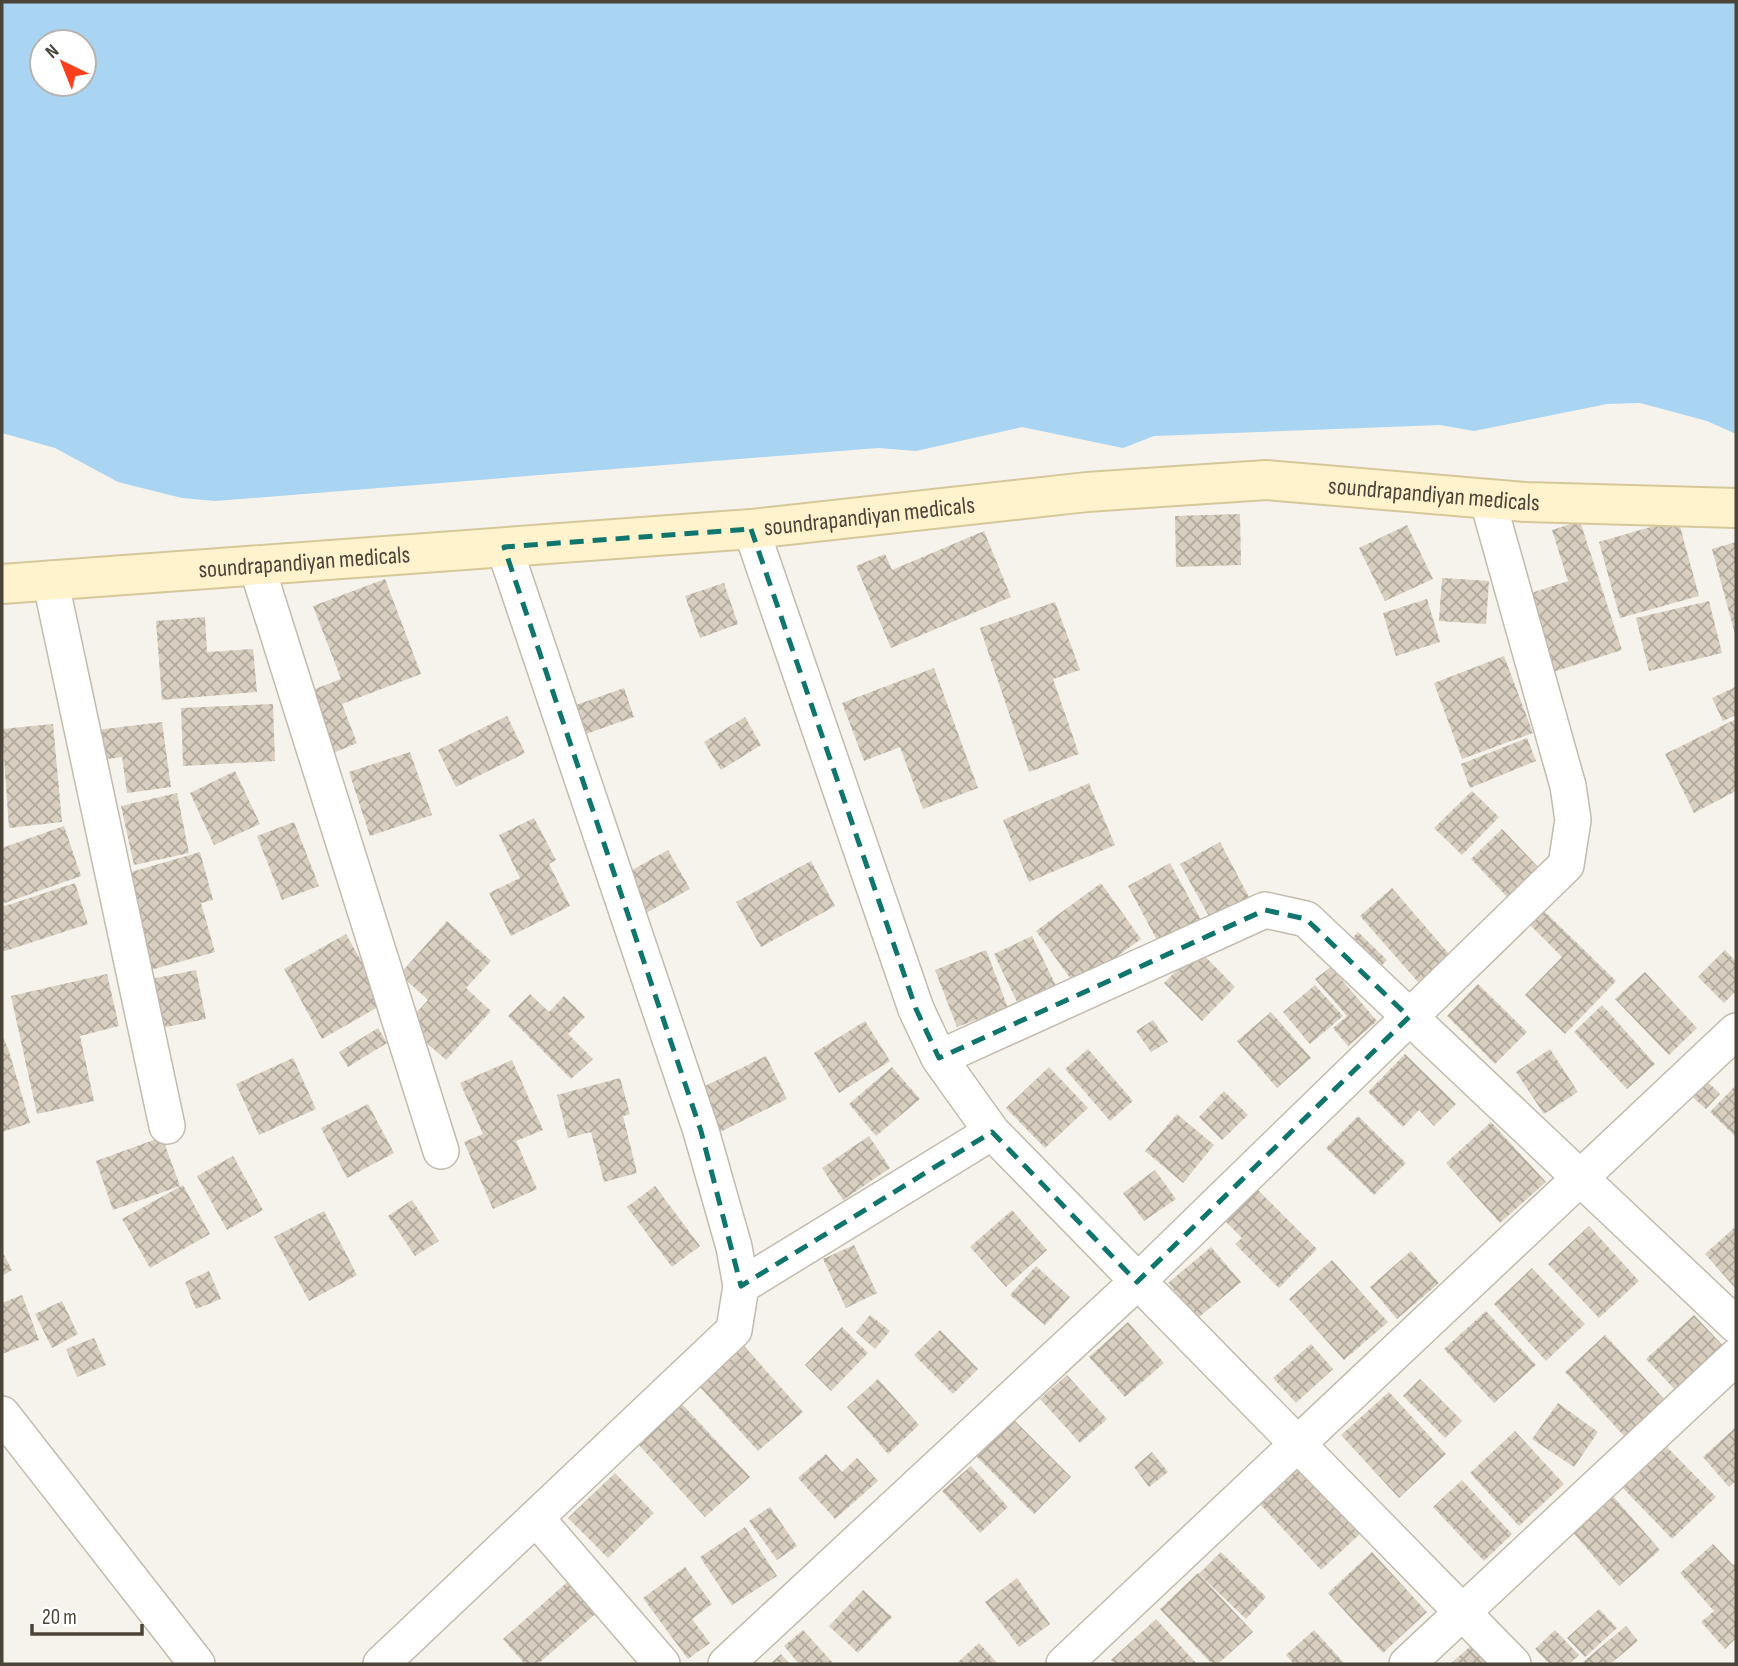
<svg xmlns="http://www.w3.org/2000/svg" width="1738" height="1666" font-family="'Sofia Sans Condensed',sans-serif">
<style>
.water{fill:#a9d4f2;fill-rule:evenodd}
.building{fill:url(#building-cross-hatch)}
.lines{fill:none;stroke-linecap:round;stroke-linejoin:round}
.street-casing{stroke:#c2bbae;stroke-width:38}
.secondary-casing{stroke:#d6c79b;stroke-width:42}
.street{stroke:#fff;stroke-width:35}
.secondary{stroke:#fff3cd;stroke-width:38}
.marked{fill:none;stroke:#0f766e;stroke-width:5;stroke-dasharray:14 9;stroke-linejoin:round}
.labels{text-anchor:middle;stroke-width:7;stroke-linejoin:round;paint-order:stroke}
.street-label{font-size:24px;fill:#4b4439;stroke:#fff}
</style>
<defs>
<pattern id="building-cross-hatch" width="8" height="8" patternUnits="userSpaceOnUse" patternTransform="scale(1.75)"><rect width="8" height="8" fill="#d8cfc1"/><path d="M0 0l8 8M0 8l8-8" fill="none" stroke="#b1aa9e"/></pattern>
</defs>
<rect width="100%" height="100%" fill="#f6f3ec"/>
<!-- water -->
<path class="water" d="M2 2H1736V434L1707 421 1640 403 1607 404 1474 431 1440 425 1154 436 1123 448 1022 427 916 451 878 448 215 501 182 498 118 482 55 448 2 433ZM42 42H84V84H42Z"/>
<!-- building -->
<path class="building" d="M1240 514 1241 565 1176 567 1175 516Z
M1678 519 1699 596 1620 618 1599 542Z
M1580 521 1622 650 1553 672 1528 594 1568 581 1552 530Z
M1407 525 1433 579 1385 601 1359 548Z
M984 531 1011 597 891 648 856 566 885 554 892 570Z
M1736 542V634H1735L1712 549Z
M1442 578 1489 581 1486 624 1439 621Z
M385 579 421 674 342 704 357 743 331 754 307 692 341 679 313 606Z
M724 583 738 624 700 638 685 596Z
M1427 599 1440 642 1396 656 1383 613Z
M1709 601 1722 653 1649 671 1636 618Z
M1055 602 1080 670 1053 679 1079 754 1029 772 980 628Z
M205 617 207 652 253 649 257 692 162 700 156 621Z
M1504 656 1533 733 1462 759 1434 683Z
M934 668 978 788 923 809 900 747 864 761 842 703Z
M1735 687 1736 715 1723 721 1712 698Z
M624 688 634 717 586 734 576 705Z
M273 704 275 761 183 766 181 708Z
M507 716 525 753 456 787 438 750Z
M745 717 761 745 721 770 704 742Z
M1736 719V791L1694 813 1665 754Z
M162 722 171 787 127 793 122 757 94 761 89 731Z
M53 724 62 822 9 828 2 729Z
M1527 738 1536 761 1470 788 1461 764Z
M410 752 432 815 370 836 349 772Z
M235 771 260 824 214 845 190 793Z
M1089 783 1115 845 1029 882 1003 820Z
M1472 791 1499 817 1462 855 1434 828Z
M177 793 189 853 134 865 121 806Z
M534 818 556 860 549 864 570 906 511 936 489 893 520 878 499 835Z
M294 822 319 886 282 900 257 836Z
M64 826 81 876 2 904V848Z
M1502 829 1542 871 1511 901 1471 859Z
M1220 842 1250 899 1211 920 1180 864Z
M668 850 690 889 646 913 625 874Z
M200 852 213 900 201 903 215 952 147 971 121 875Z
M811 861 835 906 761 947 736 902Z
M1170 863 1201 920 1159 944 1128 886Z
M75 883 88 924 2 952V907Z
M1101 883 1141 939 1076 986 1036 931Z
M1392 888 1450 955 1418 982 1360 916Z
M1544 911 1616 981 1565 1034 1525 995 1562 957 1530 925Z
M447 921 491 961 466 988 491 1011 446 1060 406 1024 428 1000 400 974Z
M1358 932 1387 960 1376 971 1347 944Z
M346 934 385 1003 322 1039 284 969Z
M1032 936 1057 988 1019 1006 994 954Z
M1198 949 1235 987 1202 1021 1164 983Z
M986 950 1008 1008 957 1027 935 970Z
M1725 950 1736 962V991L1724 1003 1698 977Z
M1331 967 1377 1021 1348 1046 1333 1028 1347 1016 1315 979Z
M196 970 206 1019 151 1030 141 981Z
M1645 972 1697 1028 1669 1055 1615 999Z
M107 974 119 1026 80 1036 94 1101 37 1114 11 996Z
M1478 984 1527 1032 1495 1064 1447 1016Z
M1315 985 1343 1016 1310 1044 1283 1012Z
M530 994 549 1012 564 996 585 1017 568 1034 593 1059 571 1079 508 1016Z
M1602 1005 1655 1064 1627 1089 1574 1032Z
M1271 1012 1311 1058 1277 1088 1237 1041Z
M1153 1020 1168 1042 1151 1052 1136 1031Z
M865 1021 890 1061 839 1093 814 1053Z
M378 1028 387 1043 348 1067 339 1052Z
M2 1036 8 1048 30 1123 2 1132Z
M1088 1049 1133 1101 1110 1121 1065 1069Z
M1550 1049 1578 1092 1544 1114 1516 1072Z
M1405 1054 1456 1104 1434 1126 1419 1110 1403 1127 1368 1092Z
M766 1056 787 1099 720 1132 699 1089Z
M293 1058 316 1109 259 1135 236 1084Z
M512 1060 543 1130 516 1141 537 1189 493 1209 464 1142 483 1134 460 1083Z
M892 1067 920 1099 876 1136 849 1104Z
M1049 1067 1088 1108 1045 1148 1006 1108Z
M620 1078 630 1114 623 1116 637 1173 604 1182 591 1132 568 1138 557 1095Z
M1704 1078 1720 1094 1706 1109 1689 1094Z
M1736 1085V1137L1710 1112Z
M1224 1091 1248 1115 1222 1140 1199 1117Z
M368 1104 394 1153 347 1178 321 1128Z
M1177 1114 1214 1145 1183 1183 1145 1151Z
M1358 1116 1406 1163 1374 1195 1326 1148Z
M1491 1122 1546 1182 1500 1223 1446 1163Z
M869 1136 890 1168 843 1200 822 1168Z
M162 1137 180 1186 113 1210 96 1161Z
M233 1156 263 1210 227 1230 197 1176Z
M1155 1170 1176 1199 1144 1221 1123 1193Z
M1247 1179 1317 1249 1279 1288 1235 1244 1242 1238 1215 1211Z
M183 1185 210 1234 150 1268 122 1219Z
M655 1186 700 1246 672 1267 627 1207Z
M412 1200 439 1241 415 1256 388 1216Z
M1012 1210 1047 1250 1006 1287 970 1247Z
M324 1211 357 1275 309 1301 274 1237Z
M1589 1226 1639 1281 1599 1318 1548 1264Z
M1734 1228 1736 1231V1289L1705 1254Z
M854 1245 877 1293 846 1308 823 1259Z
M1211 1247 1241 1282 1198 1318 1168 1283Z
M2 1251 12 1270 2 1276Z
M1411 1251 1439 1283 1397 1319 1370 1287Z
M1332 1260 1388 1322 1344 1360 1289 1299Z
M1036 1266 1070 1297 1045 1325 1010 1295Z
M1532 1268 1585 1324 1546 1361 1494 1304Z
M209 1271 221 1299 196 1309 185 1282Z
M22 1295 39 1340 2 1354V1303Z
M62 1301 78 1334 52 1348 35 1314Z
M1486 1311 1536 1365 1494 1403 1444 1349Z
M870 1315 890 1331 875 1349 856 1332Z
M1694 1315 1727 1350 1679 1394 1646 1359Z
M1128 1322 1164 1363 1125 1397 1089 1357Z
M842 1327 868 1353 831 1391 805 1365Z
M940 1330 978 1369 953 1394 914 1355Z
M1605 1335 1665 1400 1625 1437 1565 1372Z
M94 1338 106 1365 77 1377 66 1349Z
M1311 1344 1333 1369 1296 1403 1273 1378Z
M744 1346 803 1412 758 1451 699 1386Z
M1067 1375 1107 1419 1080 1443 1040 1399Z
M878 1379 919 1425 888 1454 847 1407Z
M1420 1379 1462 1421 1445 1438 1403 1396Z
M1389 1392 1446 1454 1399 1498 1341 1435Z
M680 1402 750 1477 705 1517 636 1442Z
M1558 1403 1598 1432 1574 1467 1532 1439Z
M1009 1415 1071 1477 1034 1514 972 1452Z
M1736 1427V1481L1729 1487 1703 1457Z
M1515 1431 1564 1484 1519 1526 1470 1473Z
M1665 1445 1716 1497 1672 1539 1621 1486Z
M1152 1452 1168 1472 1149 1487 1134 1467Z
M826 1454 842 1472 857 1458 878 1481 835 1519 798 1478Z
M971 1466 1008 1507 980 1533 942 1491Z
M1299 1468 1360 1534 1321 1570 1260 1504Z
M615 1473 654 1513 608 1558 568 1518Z
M1462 1480 1512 1534 1484 1561 1433 1507Z
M1611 1494 1660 1550 1619 1586 1571 1530Z
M770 1507 797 1546 777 1560 749 1521Z
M745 1527 777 1576 732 1605 700 1557Z
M1713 1544 1733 1565 1736 1562V1638L1725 1649 1701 1622 1714 1611 1680 1573Z
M1221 1552 1266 1597 1246 1619 1199 1574Z
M1372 1552 1427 1612 1383 1653 1328 1593Z
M685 1567 712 1604 692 1619 710 1643 688 1659 643 1598Z
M1198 1573 1253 1632 1218 1664H1212L1160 1609Z
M572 1578 600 1610 538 1664H525L503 1639Z
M1017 1578 1050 1624 1019 1647 985 1602Z
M863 1590 892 1617 858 1653 829 1626Z
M1599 1609 1617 1628 1585 1657 1567 1638Z
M1156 1619 1197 1664H1115L1111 1660Z
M1626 1626 1638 1641 1610 1664H1585L1583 1662Z
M803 1630 834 1664H799L784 1646Z
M1314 1630 1345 1664H1294L1286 1655Z
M1555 1630 1579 1655 1569 1664H1550L1535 1649Z
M979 1643 998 1664H956Z
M1472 1645 1490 1664H1450Z
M781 1654 790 1664H770Z"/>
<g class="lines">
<defs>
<path id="street" d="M751 529 916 1009 939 1058 992 1132 1513 1664
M256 564 441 1151
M50 579 167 1126
M939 1058 1265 910 1306 919 1736 1325
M741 1286 992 1132
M2 1414 197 1664
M536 1518 662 1664
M381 1664 734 1330 741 1286 734 1247 701 1131 504 547
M726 1664 1137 1282 1566 865 1573 820 1568 786 1487 498
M1064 1664 1736 1031
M1407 1664 1736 1357"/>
<g id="secondary">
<path id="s1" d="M2 584 751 529 1087 492 1266 480 1526 502 1736 508"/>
</g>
</defs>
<!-- street casing -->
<use href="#street" class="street-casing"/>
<!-- secondary casing -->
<use href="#secondary" class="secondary-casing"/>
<!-- street -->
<use href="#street" class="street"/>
<!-- secondary -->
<use href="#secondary" class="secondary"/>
</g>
<!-- marked area -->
<path class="marked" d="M751 529 916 1009 939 1058 1265 910 1306 919 1409 1017 1137 1282 992 1132 741 1286 701 1131 504 547Z"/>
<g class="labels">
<!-- street labels -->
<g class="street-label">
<text dy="8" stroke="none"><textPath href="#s1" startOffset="1437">soundrapandiyan medicals</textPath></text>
<text dy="8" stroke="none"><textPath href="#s1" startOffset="870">soundrapandiyan medicals</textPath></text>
<text dy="8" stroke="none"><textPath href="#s1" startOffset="303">soundrapandiyan medicals</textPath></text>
</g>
</g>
<!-- border -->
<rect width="1738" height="1666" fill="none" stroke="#4b4439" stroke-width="7"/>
<!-- north arrow -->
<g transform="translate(63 63) rotate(317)"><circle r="33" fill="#ffffff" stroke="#b7b4b0" stroke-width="2"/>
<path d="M0-5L12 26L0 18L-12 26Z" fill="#fc3f1d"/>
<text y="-10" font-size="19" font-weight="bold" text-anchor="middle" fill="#4b4439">N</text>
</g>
<!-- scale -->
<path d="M32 1624v10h110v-10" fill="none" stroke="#4b4439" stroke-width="3.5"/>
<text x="42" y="1624" font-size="21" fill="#4b4439" stroke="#ffffff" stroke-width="5" paint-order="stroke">20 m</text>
</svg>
